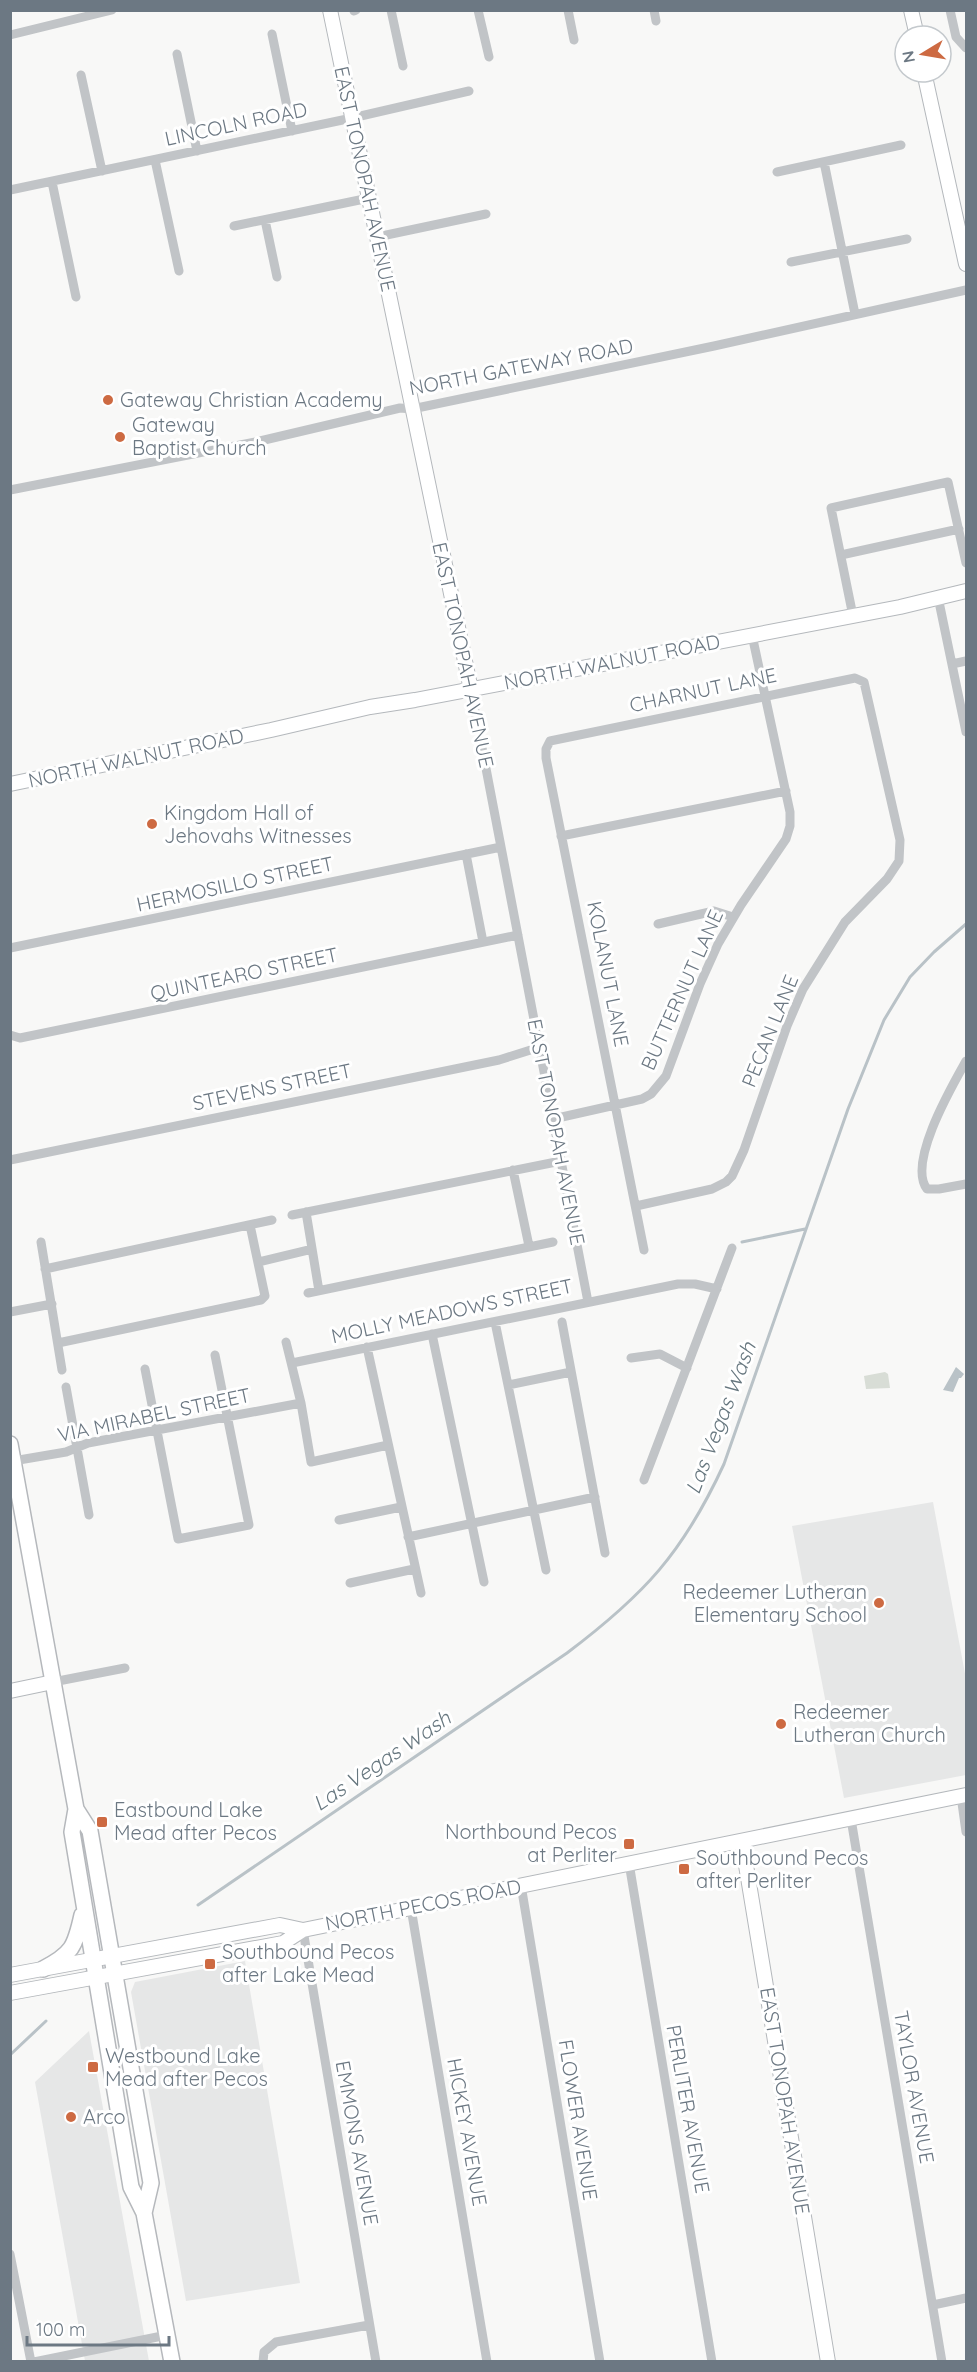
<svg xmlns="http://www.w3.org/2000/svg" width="977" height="2372" font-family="Quicksand,sans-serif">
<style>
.built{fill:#e6e7e7}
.green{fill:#d8ddd6}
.water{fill:#b9c2c7}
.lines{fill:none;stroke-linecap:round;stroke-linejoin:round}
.stream{stroke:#b9c2c7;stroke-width:3}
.secondary-casing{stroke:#b4b8bc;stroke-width:16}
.primary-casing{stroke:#b5b8bc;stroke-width:18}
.street{stroke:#c1c4c7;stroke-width:9}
.secondary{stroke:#fff;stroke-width:14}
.primary{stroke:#fff;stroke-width:15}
.poi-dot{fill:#cd6a42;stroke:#fff;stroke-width:2}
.labels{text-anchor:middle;stroke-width:6;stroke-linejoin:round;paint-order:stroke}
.street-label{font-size:20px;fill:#6c7883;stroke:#fff}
.poi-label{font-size:20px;fill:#6c7883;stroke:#fff;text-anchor:start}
.water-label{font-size:21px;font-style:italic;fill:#67777f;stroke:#fff}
</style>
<rect width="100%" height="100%" fill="#f8f8f7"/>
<!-- built -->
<path class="built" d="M933 1502 966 1679V1775L844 1798 792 1526Z
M245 1961 300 2283 186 2301 131 1992 135 1982Z
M89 2031 149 2361H85L35 2082Z"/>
<!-- green -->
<path class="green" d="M885 1372 888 1374 890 1388 866 1389 864 1376Z"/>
<!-- water -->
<path class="water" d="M956 1367 964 1374 961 1378H959L953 1392 943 1390Z"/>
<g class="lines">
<!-- stream -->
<path class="stream" d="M742 1242 805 1229
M198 1905 567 1653C644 1595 683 1553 724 1464L848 1109 884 1020 910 977 934 952 966 924
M10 2055 46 2021"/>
<defs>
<path id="secondary" d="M330 10 471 690
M911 10 917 36
M924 72 966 264
M10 784 271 730 370 707 415 700 900 607 966 591
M10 1691 53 1682
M742 1841 828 2362
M10 1975 280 1925 303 1930
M10 1993 283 1943 303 1930 966 1795"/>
<path id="primary" d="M10 1444 76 1809 72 1832 131 2187 144 2213 172 2362
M76 1809 90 1831 151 2183 144 2213
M43 1969C72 1954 75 1947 82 1915"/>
</defs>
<!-- secondary casing -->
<use href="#secondary" class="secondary-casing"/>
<!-- primary casing -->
<use href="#primary" class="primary-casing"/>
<!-- street -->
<path class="street" d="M391 10 403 66
M478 10 489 57
M568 10 574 40
M654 10 656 21
M950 10 956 37 966 48
M354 11 356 10
M272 34 292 131
M10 35 112 10
M177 54 197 151
M81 75 102 171
M155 160 179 271
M824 162 855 314
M777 172 901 145
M52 182 76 297
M10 190 352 118 469 91
M265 220 277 277
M234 226 369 198
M377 237 486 214
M791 262 907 239
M10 490 260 441 400 408 412 409 714 346 966 290
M841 555 959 529
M938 597 966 732
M853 616 831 508 948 482 966 563
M952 664 966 661
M471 690 588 1302
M561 836 786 791
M466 854 483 942
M658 924 714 911 733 917
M10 948 501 847
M10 1035 20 1038 518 935
M966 1061C952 1086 907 1163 927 1189H939L966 1184
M553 1119 642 1099 651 1094 666 1076 700 984 718 944 741 905 786 839 790 826V812L752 635
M10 1160 499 1060 540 1047
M513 1170 529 1246
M636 1206 712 1189 726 1182 732 1176 744 1150 787 1026 803 989 845 922 887 879 899 861 900 840 864 682 855 678 550 741 546 749V758L644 1250
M306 1212 319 1291
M292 1215 561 1161
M41 1242 62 1370
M258 1262 312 1249
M45 1269 272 1220
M308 1293 553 1242
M10 1312 52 1304
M495 1322 546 1570
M562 1322 605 1553
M432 1334 484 1582
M286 1342 301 1403 311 1462 388 1445
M58 1343 261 1300 265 1296 250 1225
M367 1347 421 1593
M631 1358 660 1354 687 1368
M292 1363 678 1284H695L717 1289
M145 1369 178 1539 249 1525 215 1355
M508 1385 571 1372
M66 1387 89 1515
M13 1461 66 1452 88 1443 301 1403
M644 1480 732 1248
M339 1520 401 1507
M408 1537 595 1497
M350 1583 414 1569
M53 1682 125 1668
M961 1796 966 1832
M851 1819 942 2362
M629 1863 712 2362
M521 1885 600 2362
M411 1908 487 2362
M303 1930 376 2362
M10 2254 31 2362
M933 2305 966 2298
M34 2362 167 2335
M263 2362 264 2352 276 2342 369 2325"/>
<!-- secondary -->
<use href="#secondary" class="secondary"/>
<!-- primary -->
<use href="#primary" class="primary"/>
</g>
<!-- markers -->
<g class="poi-dot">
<circle cx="108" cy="400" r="6"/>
<circle cx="120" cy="437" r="6"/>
<circle cx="152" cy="824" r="6"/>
<circle cx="879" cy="1603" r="6"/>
<circle cx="781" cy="1724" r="6"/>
<rect x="96" y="1816" width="12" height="12" rx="3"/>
<rect x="623" y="1838" width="12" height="12" rx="3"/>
<rect x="678" y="1863" width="12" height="12" rx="3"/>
<rect x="204" y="1958" width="12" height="12" rx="3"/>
<rect x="87" y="2061" width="12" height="12" rx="3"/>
<circle cx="71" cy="2117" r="6"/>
</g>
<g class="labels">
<!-- street labels -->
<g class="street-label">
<text transform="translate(236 124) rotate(-12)" y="7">LINCOLN ROAD</text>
<text transform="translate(365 179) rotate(78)" y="7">EAST TONOPAH AVENUE</text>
<text transform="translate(521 367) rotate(-11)" y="7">NORTH GATEWAY ROAD</text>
<text transform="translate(463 655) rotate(78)" y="7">EAST TONOPAH AVENUE</text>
<text transform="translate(612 662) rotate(-11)" y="7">NORTH WALNUT ROAD</text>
<text transform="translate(703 690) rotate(-12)" y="7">CHARNUT LANE</text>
<text transform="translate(136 758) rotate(-12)" y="7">NORTH WALNUT ROAD</text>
<text transform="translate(235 884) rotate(-12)" y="7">HERMOSILLO STREET</text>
<text transform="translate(244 974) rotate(-12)" y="7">QUINTEARO STREET</text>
<text transform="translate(608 974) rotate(79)" y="7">KOLANUT LANE</text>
<text transform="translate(682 990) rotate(-66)" y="7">BUTTERNUT LANE</text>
<text transform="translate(770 1031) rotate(-68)" y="7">PECAN LANE</text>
<text transform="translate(272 1087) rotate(-12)" y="7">STEVENS STREET</text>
<text transform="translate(556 1132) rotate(79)" y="7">EAST TONOPAH AVENUE</text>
<text transform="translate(452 1311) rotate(-12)" y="7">MOLLY MEADOWS STREET</text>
<text transform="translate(154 1415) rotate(-12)" y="7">VIA MIRABEL STREET</text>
<text transform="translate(423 1905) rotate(-11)" y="7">NORTH PECOS ROAD</text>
<text transform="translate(914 2087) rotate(80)" y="7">TAYLOR AVENUE</text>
<text transform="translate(785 2101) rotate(81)" y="7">EAST TONOPAH AVENUE</text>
<text transform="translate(688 2109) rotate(80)" y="7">PERLITER AVENUE</text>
<text transform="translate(578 2120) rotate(81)" y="7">FLOWER AVENUE</text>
<text transform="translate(467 2132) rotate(80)" y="7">HICKEY AVENUE</text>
<text transform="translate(357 2143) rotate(80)" y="7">EMMONS AVENUE</text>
</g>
<!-- poi labels -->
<g class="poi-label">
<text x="120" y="407">Gateway Christian Academy</text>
<text x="132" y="432">Gateway<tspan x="132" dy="23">Baptist Church</tspan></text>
<text x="164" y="820">Kingdom Hall of<tspan x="164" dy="23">Jehovahs Witnesses</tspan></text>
<text x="867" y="1599" text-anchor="end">Redeemer Lutheran<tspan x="867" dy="23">Elementary School</tspan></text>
<text x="793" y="1719">Redeemer<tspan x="793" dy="23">Lutheran Church</tspan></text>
<text x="114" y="1817">Eastbound Lake<tspan x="114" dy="23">Mead after Pecos</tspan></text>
<text x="617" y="1839" text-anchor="end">Northbound Pecos<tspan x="617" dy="23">at Perliter</tspan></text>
<text x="696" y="1865">Southbound Pecos<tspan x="696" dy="23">after Perliter</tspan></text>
<text x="222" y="1959">Southbound Pecos<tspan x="222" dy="23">after Lake Mead</tspan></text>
<text x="105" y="2063">Westbound Lake<tspan x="105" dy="23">Mead after Pecos</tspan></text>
<text x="83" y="2124">Arco</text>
</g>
<!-- water labels -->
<g class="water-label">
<text transform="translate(721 1418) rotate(-69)" y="7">Las Vegas Wash</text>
<text transform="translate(382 1761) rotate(-34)" y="7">Las Vegas Wash</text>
</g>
</g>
<!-- border -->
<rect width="977" height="2372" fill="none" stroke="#6c7883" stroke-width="24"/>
<!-- north arrow -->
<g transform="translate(923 54) rotate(259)"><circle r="28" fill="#ffffff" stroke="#c4c9cd" stroke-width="1.5"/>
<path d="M0-4.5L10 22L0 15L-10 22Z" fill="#cd6a42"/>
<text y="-9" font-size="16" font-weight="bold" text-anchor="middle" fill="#6c7883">N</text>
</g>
<!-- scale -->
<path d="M27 2336v9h142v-9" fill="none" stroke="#6c7883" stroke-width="3"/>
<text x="36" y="2336" font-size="18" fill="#6c7883" stroke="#ffffff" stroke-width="4.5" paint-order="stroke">100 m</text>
</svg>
